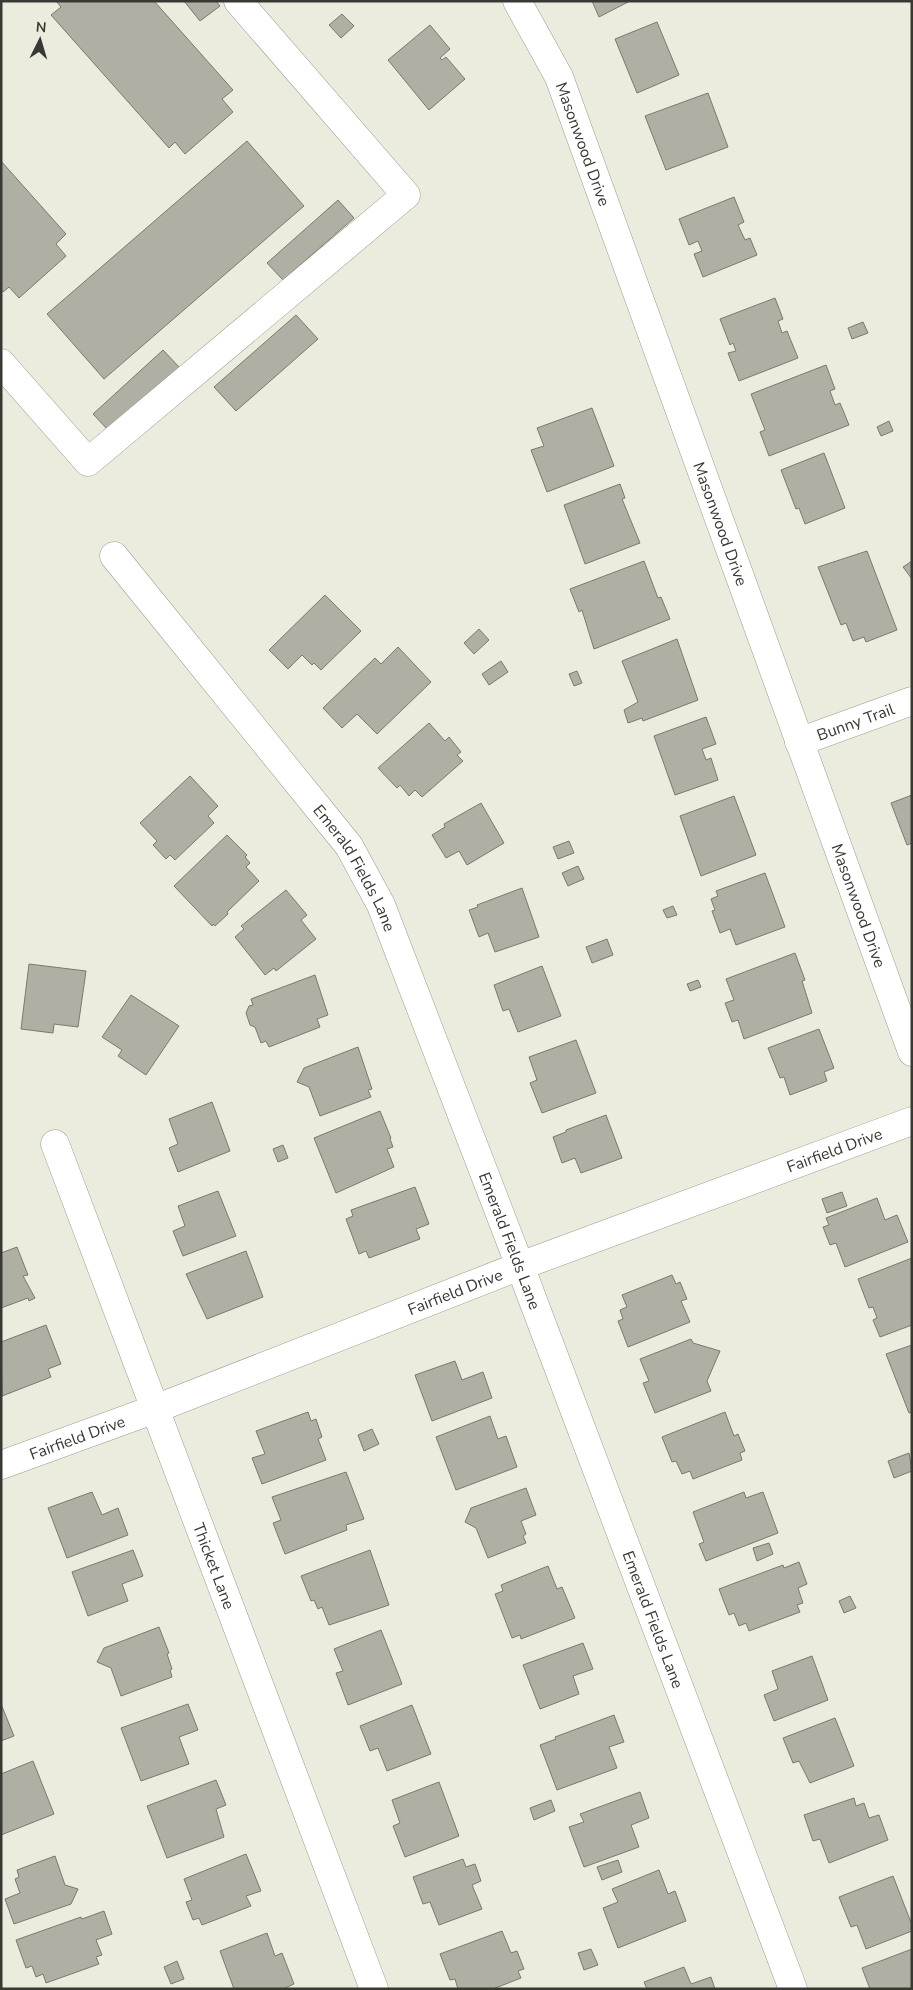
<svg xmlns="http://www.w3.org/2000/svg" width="913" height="1990" font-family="'Nunito Sans',sans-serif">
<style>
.building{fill:#afb0a3;stroke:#797a6d}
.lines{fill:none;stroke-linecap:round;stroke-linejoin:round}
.minor-casing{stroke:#9b9c8f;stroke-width:29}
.minor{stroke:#fff;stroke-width:28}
.labels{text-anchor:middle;stroke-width:4.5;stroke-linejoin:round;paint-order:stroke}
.street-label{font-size:16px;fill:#383933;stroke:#ebecde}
</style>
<rect width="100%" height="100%" fill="#ebecde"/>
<!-- building -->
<path class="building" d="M56 1H154L233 90 222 99 233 112 185 154 175 142 169 148 51 15 61 7Z
M184 1H216L220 6 200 21Z
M592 1H630L599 17Z
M342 14 354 26 341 38 329 25Z
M657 22 679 75 637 93 615 39Z
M430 25 450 49 440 58 442 60 446 57 465 79 429 110 388 60Z
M708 93 728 147 666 170 645 116Z
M247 141 304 206 104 379 47 314Z
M1 161 66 234 56 244 66 256 19 298 9 287 3 292 1 290Z
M734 197 744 222 738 225 745 240 750 238 757 255 703 277 694 254 702 251 698 241 689 245 679 219Z
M338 200 354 218 283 280 267 263Z
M775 298 783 319 778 321 782 333 787 331 798 358 739 381 728 353 736 351 733 343 730 345 720 319Z
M296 315 318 339 236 411 214 387Z
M863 322 868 333 852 339 848 328Z
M163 350 180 368 109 431 93 414Z
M826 365 835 389 830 391 835 405 840 403 849 425 769 456 760 432 765 430 751 394Z
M592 408 614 466 547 492 531 450 544 446 537 428Z
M889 421 893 431 881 436 877 427Z
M824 453 845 508 805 524 799 508 796 509 781 470Z
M620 484 625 498 622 499 640 543 585 564 564 505Z
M867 551 897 630 866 642 864 637 853 641 846 623 841 625 818 567Z
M644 561 658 598 661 597 670 619 594 649 582 610 579 612 570 589Z
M912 561V579L903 567Z
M325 595 361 631 321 670 314 663 312 665 302 655 288 669 269 650Z
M479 629 489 640 474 654 464 643Z
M677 639 698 700 643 721 642 718 628 723 624 710 638 702 622 661Z
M398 647 431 682 377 734 357 714 342 728 323 708 375 658 381 664Z
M501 661 508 672 489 685 482 674Z
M577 671 582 683 574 686 569 674Z
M706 717 716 744 702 749 706 760 711 758 718 780 675 795 654 736Z
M429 723 445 741 449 737 461 752 457 755 463 761 422 797 415 790 409 796 400 785 397 788 378 768Z
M190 776 218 806 208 816 214 823 175 860 170 855 166 859 153 845 157 841 140 823Z
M912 795V843L907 845 891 803Z
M734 796 756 855 701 876 680 816Z
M481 803 504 843 467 865 459 851 446 858 432 835 445 827 444 824Z
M227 835 247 855 245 857 250 863 246 867 259 881 227 912 228 914 215 926 213 924 212 926 174 886Z
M569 841 574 853 558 859 553 847Z
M578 866 584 879 568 886 562 873Z
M765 873 785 927 736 945 730 929 720 933 712 911 715 910 711 899 718 896 716 891Z
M522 888 539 937 495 952 488 933 479 937 469 910 478 907 477 905Z
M286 890 307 915 301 920 316 939 276 971 274 968 265 975 235 937 244 929 241 926Z
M673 906 677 915 667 918 663 910Z
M607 939 613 955 592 963 586 947Z
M795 953 805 980 802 981 812 1013 744 1039 738 1020 732 1022 725 1003 734 1000 726 979Z
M29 964 86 971 78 1027 54 1024 53 1033 21 1029Z
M542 966 561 1016 518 1032 509 1009 503 1011 494 985Z
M315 975 328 1015 317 1019 320 1027 269 1047 266 1041 261 1043 255 1027 250 1025 246 1013 249 1006 253 1005 251 999Z
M698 980 701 987 690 991 687 984Z
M131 995 179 1026 146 1075 118 1056 122 1050 102 1037Z
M819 1029 834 1068 824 1072 827 1081 790 1095 784 1077 780 1078 768 1048Z
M576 1040 596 1093 542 1113 530 1083 537 1080 529 1057Z
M358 1047 372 1089 368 1090 371 1097 320 1116 309 1087 297 1082 304 1068Z
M212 1102 230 1151 178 1172 169 1148 178 1144 169 1119Z
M380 1111 391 1138 390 1139 393 1147 387 1149 394 1167 336 1193 314 1138Z
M606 1115 622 1158 581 1173 575 1158 562 1163 553 1137 566 1132V1130Z
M283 1145 288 1158 278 1162 273 1149Z
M415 1187 429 1224 416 1229 420 1239 369 1258 366 1251 359 1254 346 1219 353 1216 351 1210Z
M218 1191 236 1236 183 1256 173 1231 185 1226 178 1206Z
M842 1192 847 1206 827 1213 822 1199Z
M877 1198 885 1220 897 1215 908 1242 845 1267 836 1243 830 1245 823 1227 829 1225 826 1218Z
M17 1247 28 1275 23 1276 35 1298 29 1301 28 1298 1 1308V1253Z
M246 1251 263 1297 207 1319 186 1274Z
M912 1258V1325L880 1337 873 1320 877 1318 873 1307 869 1308 858 1279Z
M672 1275 676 1284 680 1282 687 1299 681 1301 690 1322 628 1347 618 1321 623 1319 620 1310 627 1307 622 1295Z
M46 1325 61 1364 48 1369 51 1377 2 1396 1 1342Z
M691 1339 693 1343 720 1351 707 1381 711 1391 655 1413 643 1383 649 1381 640 1359Z
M912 1345V1412L909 1413 886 1354Z
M455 1361 462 1380 483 1372 492 1398 432 1421 415 1375Z
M308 1412 311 1421 316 1419 322 1437 318 1439 326 1460 262 1484 252 1458 265 1454 256 1431Z
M725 1412 734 1436 738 1434 745 1451 740 1453 742 1460 693 1479 690 1471 682 1474 676 1461 672 1462 662 1437Z
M490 1416 498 1439 506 1436 517 1467 456 1490 436 1437Z
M372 1429 379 1444 364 1451 358 1435Z
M909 1453 912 1471 894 1478 888 1461Z
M346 1472 364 1519 346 1525 347 1530 285 1554 273 1523 281 1520 272 1497Z
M526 1488 536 1515 521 1521 526 1534 523 1536 526 1543 488 1558 476 1528 465 1522 471 1508Z
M92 1492 102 1515 118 1508 128 1535 67 1558 48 1508Z
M744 1492 746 1498 763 1492 778 1533 706 1561 699 1544 704 1542 693 1512Z
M769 1543 773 1554 757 1561 753 1548Z
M133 1550 143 1576 122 1584 128 1601 88 1616 72 1572Z
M370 1550 389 1605 329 1625 322 1607 318 1609 314 1600 311 1601 301 1576Z
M799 1562 807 1584 798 1588 803 1603 797 1605 800 1612 749 1631 746 1623 739 1626 734 1613 729 1615 719 1589 783 1565 784 1568Z
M548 1566 557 1589 562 1587 575 1618 521 1639 520 1635 512 1638 495 1594 503 1591 501 1585Z
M850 1596 856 1608 844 1613 839 1601Z
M159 1627 169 1653 167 1654 172 1669 170 1670 172 1677 121 1696 111 1668 97 1662 104 1648Z
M381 1630 402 1684 348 1705 336 1673 343 1671 334 1649Z
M583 1643 593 1669 573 1676 579 1694 540 1709 523 1665Z
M812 1656 828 1700 774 1721 764 1695 778 1689 772 1671Z
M1 1704 14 1736 1 1741Z
M188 1704 198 1730 179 1737 189 1764 141 1781 121 1728Z
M412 1705 431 1754 387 1771 378 1748 370 1751 360 1726Z
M614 1715 624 1742 609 1747 617 1768 557 1790 540 1745 556 1739 555 1737Z
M835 1718 854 1766 810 1783 799 1761 793 1763 783 1738Z
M33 1761 54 1814 1 1835V1774Z
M216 1780 226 1805 216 1809 224 1837 167 1858 147 1806Z
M439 1782 459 1836 405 1857 393 1826 400 1823 392 1800Z
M640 1792 649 1818 631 1825 639 1847 584 1867 569 1827 584 1822 580 1814Z
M854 1798 856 1806 864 1803 869 1818 879 1815 888 1840 829 1863 820 1839 813 1841 804 1815Z
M551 1800 555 1811 534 1820 530 1808Z
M246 1854 261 1891 246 1896 251 1906 202 1925 199 1918 193 1920 186 1902 192 1900 184 1879Z
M55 1856 65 1885 78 1889 71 1904 14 1924 5 1899 20 1893 15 1879 19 1877 17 1870Z
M463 1859 466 1867 475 1864 481 1881 472 1885 482 1909 439 1925 430 1902 423 1904 413 1877Z
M618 1860 622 1872 602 1880 597 1867Z
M659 1870 668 1894 675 1891 686 1921 618 1948 603 1908 618 1902 612 1889Z
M893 1876 912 1925V1931L866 1949 857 1925 851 1927 839 1897Z
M104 1911 112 1934 96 1940 102 1955 96 1957 99 1964 46 1983 43 1974 36 1977 32 1966 26 1968 16 1940 81 1917 82 1919Z
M502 1931 511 1953 517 1951 524 1969 518 1971 521 1978 493 1989H458L455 1979 450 1980 440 1954Z
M267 1933 275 1956 282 1953 294 1984 283 1989H234L220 1951Z
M591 1949 598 1965 584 1970 578 1953Z
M912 1949V1989H870L862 1968Z
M177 1961 184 1979 171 1984 164 1967Z
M684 1967 691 1984 711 1977 715 1989H647L644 1982Z"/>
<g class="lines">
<defs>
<g id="minor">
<path id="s1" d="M517 1 559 77 912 1052"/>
<path d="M1 363 88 462 406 195 238 1"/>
<path id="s2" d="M114 556 349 846 381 905 520 1266 793 1989"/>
<path id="s3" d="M799 742 912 701"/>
<path id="s4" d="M55 1144 374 1989"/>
<path id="s5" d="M1 1465 155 1409 520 1266 912 1121"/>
</g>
</defs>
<!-- minor casing -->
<use href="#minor" class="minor-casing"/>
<!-- minor -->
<use href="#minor" class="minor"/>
</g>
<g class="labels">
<!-- street labels -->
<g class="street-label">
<text dy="6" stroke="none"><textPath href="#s1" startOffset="158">Masonwood Drive</textPath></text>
<text dy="6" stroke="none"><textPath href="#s1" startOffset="562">Masonwood Drive</textPath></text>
<text dy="6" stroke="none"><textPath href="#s3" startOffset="60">Bunny Trail</textPath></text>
<text dy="6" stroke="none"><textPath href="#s2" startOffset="395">Emerald Fields Lane</textPath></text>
<text dy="6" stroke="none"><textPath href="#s1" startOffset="968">Masonwood Drive</textPath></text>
<text dy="6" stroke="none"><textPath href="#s5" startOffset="891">Fairfield Drive</textPath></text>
<text dy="6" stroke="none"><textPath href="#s2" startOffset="800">Emerald Fields Lane</textPath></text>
<text dy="6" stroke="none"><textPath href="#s5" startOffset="486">Fairfield Drive</textPath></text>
<text dy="6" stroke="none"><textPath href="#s5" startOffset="81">Fairfield Drive</textPath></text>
<text dy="6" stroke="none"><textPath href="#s4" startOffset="451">Thicket Lane</textPath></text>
<text dy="6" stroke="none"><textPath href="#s2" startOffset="1205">Emerald Fields Lane</textPath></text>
</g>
</g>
<!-- border -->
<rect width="913" height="1990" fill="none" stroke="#383933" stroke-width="5"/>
<!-- north arrow -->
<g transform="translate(40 40) rotate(5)" stroke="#ebecde" stroke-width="4" paint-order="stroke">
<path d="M0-4L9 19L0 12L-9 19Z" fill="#383933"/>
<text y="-8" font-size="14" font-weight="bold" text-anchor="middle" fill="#383933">N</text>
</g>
</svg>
